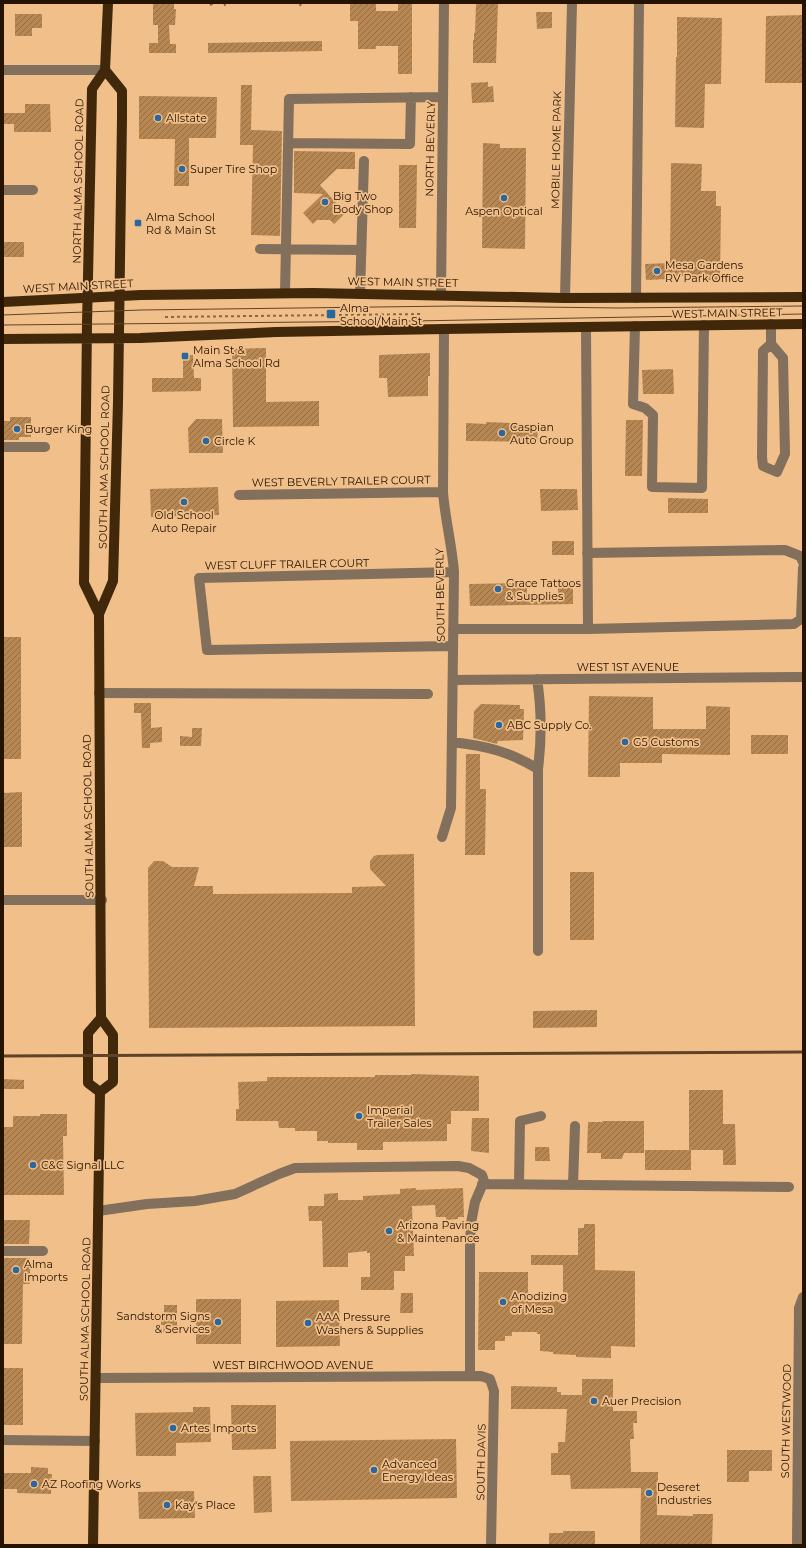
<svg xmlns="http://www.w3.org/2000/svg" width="806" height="1548" font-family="Montserrat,sans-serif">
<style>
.building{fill:url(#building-hatch)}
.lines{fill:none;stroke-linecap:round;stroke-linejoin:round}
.path{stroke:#886743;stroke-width:2;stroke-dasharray:3 3;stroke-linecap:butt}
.minor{stroke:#826f5c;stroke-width:10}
.major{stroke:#41280a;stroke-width:10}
.tram{stroke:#5e4327;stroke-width:1}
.rail{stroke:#5e4327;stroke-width:3}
.poi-dot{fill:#27689e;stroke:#f1bf8a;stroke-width:1.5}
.labels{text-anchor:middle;stroke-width:3.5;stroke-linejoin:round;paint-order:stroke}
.poi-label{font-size:11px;fill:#251300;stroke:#f1bf8a;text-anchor:start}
.street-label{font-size:11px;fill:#251300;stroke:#f1bf8a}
</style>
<defs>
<pattern id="building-hatch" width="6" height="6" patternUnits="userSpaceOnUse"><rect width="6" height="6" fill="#b68753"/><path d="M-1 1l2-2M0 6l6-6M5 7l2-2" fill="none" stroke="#946d42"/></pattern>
</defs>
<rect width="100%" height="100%" fill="#f1bf8a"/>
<!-- building -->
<path class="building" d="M153 3H174V9H176L175 25H169L170 44H176V53H149V43H158V25H153Z
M350 3H376V11H398V3H412V74H398V46H376V49H358V21H350Z
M476 3H498L496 63H473V40H474V33H475Z
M536 12H552V28L537 29Z
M15 14H42V28H32V36H15Z
M803 15V83H765L766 16Z
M677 17 722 18 721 84H705L704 128 675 127 676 57H677Z
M322 41V51L208 53V43Z
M488 82V87L493 86 494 102 472 103 471 83Z
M241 85H252L251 130 282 131 280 236 251 235 253 145H240Z
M139 96 217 97 216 138H189V186H174L175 139H139Z
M25 104H50L51 132H14V124H3V113H25Z
M483 143 500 144V148H526L525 249 482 248Z
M294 151 355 152V169H337L320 185 345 213 334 224 330 220H317L313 224 303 213 323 194 294 193Z
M671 163 702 164 701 191H716V206H721L720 280H706V276H669V279L646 280 645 264 670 263Z
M399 165H417L416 228H399Z
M3 242H24V257H3Z
M266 348V402L319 401V426L233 427 232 349Z
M430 353V376H428V396L388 397 387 378H379V355Z
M193 355 194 378H201V391L152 392V378H183V356Z
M673 369 674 394H643L642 370Z
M10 417H31V437H19V440H3V421H10Z
M196 419H222L223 453H189L188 428Z
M626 420H643L642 476H625Z
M486 422 511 423V425L538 427 537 442 466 441V423L486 424Z
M218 487 219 515 151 517 150 489Z
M540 489H577L578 510 541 511Z
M668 498 708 499V513H668Z
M552 541H574V555H552Z
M558 581H573V604L470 606 469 584 527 583V594H558Z
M3 637H21V759H3Z
M589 696 653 697V729H706V706L730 707V755L662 754V763H620V777H588Z
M134 703H151V728L162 727V742L150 743V748H142L141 713H134Z
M481 704 520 705V709H524L523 740 498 741 497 744 473 738 474 711Z
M192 728H202L201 746H180V736L192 737Z
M751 735H788V754H751Z
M466 754H480V789H486L485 855H465Z
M22 792V847H3V793Z
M414 854 415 1026 149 1028 148 868 154 861H163L172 867H199L194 886H213V894L352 893V887L386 886 370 869V861L374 856 377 855Z
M570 872H594V940H570Z
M597 1010V1027L533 1028V1011Z
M411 1074 479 1076V1111H451V1124H447V1141L383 1142V1150H357V1143H328V1141H317V1131H295V1128H279L278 1121H236V1109H239L238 1082 267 1081V1077H375V1075H411Z
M3 1079 24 1080V1089H3Z
M689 1090H723V1124H735L736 1165H723V1150H689Z
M40 1114H67V1136H63L64 1195H3V1127H13V1116H40Z
M472 1118H489V1153L471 1151Z
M603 1121H644V1153H624L622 1159H601V1153H587L588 1122H602Z
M535 1147H549L550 1161H535Z
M645 1150H691V1170H645Z
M416 1188V1190L463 1188 464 1217H458V1219L446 1220V1217H436L435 1205 412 1206 414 1256H405V1271H394V1290H361V1277H370V1253H367V1251L348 1253V1267H323L322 1221H309L308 1206H324V1194L338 1193V1200H363V1196L400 1194V1189Z
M3 1220H30L29 1244H3Z
M584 1224H594L595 1225V1270L635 1271V1347L611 1346V1358L576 1357V1355L553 1354V1352L540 1351V1334H537V1332H512V1336H505V1341H495V1350H478L479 1272H528V1302H552V1294H563V1265H531V1255H578V1228H584Z
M3 1258H30V1284H23L22 1344H3Z
M401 1293H413V1313H400Z
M196 1299H241V1344H196Z
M339 1300 340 1346 276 1347V1301Z
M164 1305H177V1333H163L164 1325H161V1313H164Z
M3 1368H23V1425H3Z
M582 1379H613V1411H637V1423H633L634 1439H630L631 1472H658L657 1515 693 1516V1514H713L712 1545H640L641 1488 571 1489 570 1475H551V1453H558V1442H565L567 1409H511V1386L557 1387V1392H561V1395H582Z
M231 1405H276V1449L232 1450Z
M193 1407H210L211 1442 176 1443V1456H136L135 1413 193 1412Z
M456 1439 457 1498 291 1501 290 1441Z
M727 1450H772V1471H749V1482H727Z
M31 1467 48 1468V1474H52L51 1494 17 1493V1489H3V1473H31Z
M253 1476H271L272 1512 254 1513Z
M194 1491 195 1518 139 1519 138 1492Z
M563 1531H595V1545H549V1533H563Z"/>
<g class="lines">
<!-- path -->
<path class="path" d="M224 3 226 7
M210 5 214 3
M300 6 301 3
M165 317 423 314"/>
<!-- minor -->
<path class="minor" d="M3 70H105
M288 143 410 144 411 97
M3 190H33
M260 249 361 250
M285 293 289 99 443 97
M360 294 364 161
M441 295 444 3
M565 298 572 3
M636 298 639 3
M635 326 633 404 645 408 653 415 652 487 702 488 704 325
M586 327 588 629
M771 344 763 351 762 457 763 466 777 472 785 454 783 358 771 344V324
M3 447H45
M239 495 443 492
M587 553 785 550 800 556 803 562
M453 629H588L794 624 801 619 803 568
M453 646 207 650 199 578 454 572
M537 679C542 711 542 737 538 769
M453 680 803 677
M99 693 428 694
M452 742C486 746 508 751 538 769V951
M442 837 451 808 454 572C452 545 445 519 443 492L444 329
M4 900H102
M482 1184 789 1187
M519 1184 520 1121 541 1116
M573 1185 575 1126
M98 1211 147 1204 195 1201 235 1194 279 1174 295 1168 458 1166 469 1168 482 1175 484 1181 475 1202 471 1223 470 1247V1376
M3 1251H43
M96 1378 481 1376 490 1379 494 1391 491 1545
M3 1440 95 1441
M797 1545 799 1308 803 1297"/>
<!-- major -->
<path class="major" d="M3 302 141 295 313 293 565 298 803 297
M3 339 140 338 276 332 444 329 803 324
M99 614 84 583 87 324 92 89 105 70 108 3
M100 1092 88 1083V1033L101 1018
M93 1545 100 1092 113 1082V1035L101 1018 99 614 113 581 118 402 122 118V91L105 70"/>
<!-- tram -->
<path class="tram" d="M3 315 141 310 455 306 619 308 803 306
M3 325 413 321 803 314"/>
<!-- rail -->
<path class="rail" d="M3 1056 803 1052"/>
</g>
<!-- markers -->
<g class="poi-dot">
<circle cx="158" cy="118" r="4"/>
<circle cx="182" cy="169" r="4"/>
<circle cx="504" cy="198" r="4"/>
<circle cx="325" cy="202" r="4"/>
<rect x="134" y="219" width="8" height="8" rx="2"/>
<circle cx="657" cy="271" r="4"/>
<rect x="326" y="309" width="10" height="10" rx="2"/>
<rect x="181" y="352" width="8" height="8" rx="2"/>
<circle cx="17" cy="429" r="4"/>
<circle cx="502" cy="433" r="4"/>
<circle cx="206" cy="441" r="4"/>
<circle cx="184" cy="502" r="4"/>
<circle cx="498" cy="589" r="4"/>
<circle cx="499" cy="725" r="4"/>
<circle cx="625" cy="742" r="4"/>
<circle cx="359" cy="1116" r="4"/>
<circle cx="33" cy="1165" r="4"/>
<circle cx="389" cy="1231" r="4"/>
<circle cx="16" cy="1270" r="4"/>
<circle cx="503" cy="1302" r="4"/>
<circle cx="218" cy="1322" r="4"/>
<circle cx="308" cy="1323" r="4"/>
<circle cx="594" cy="1401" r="4"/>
<circle cx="173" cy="1428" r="4"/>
<circle cx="374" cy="1470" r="4"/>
<circle cx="34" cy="1484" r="4"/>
<circle cx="649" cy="1493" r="4"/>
<circle cx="167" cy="1505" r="4"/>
</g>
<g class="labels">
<!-- poi labels -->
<g class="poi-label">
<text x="166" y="122">Allstate</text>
<text x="190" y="173">Super Tire Shop</text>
<text x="333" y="200">Big Two<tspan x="333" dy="13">Body Shop</tspan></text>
<text x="504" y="215" text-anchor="middle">Aspen Optical</text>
<text x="146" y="221">Alma School<tspan x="146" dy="13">Rd &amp; Main St</tspan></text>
<text x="665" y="269">Mesa Gardens<tspan x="665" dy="13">RV Park Office</tspan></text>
<text x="340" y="312">Alma<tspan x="340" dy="13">School/Main St</tspan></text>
<text x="193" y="354">Main St &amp;<tspan x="193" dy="13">Alma School Rd</tspan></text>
<text x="510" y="431">Caspian<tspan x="510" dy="13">Auto Group</tspan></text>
<text x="25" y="433">Burger King</text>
<text x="214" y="445">Circle K</text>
<text x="184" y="519" text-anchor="middle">Old School<tspan x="184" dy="13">Auto Repair</tspan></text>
<text x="506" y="587">Grace Tattoos<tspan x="506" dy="13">&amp; Supplies</tspan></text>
<text x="507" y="729">ABC Supply Co.</text>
<text x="633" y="746">G5 Customs</text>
<text x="367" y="1114">Imperial<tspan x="367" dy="13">Trailer Sales</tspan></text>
<text x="41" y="1169">C&amp;C Signal LLC</text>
<text x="397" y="1229">Arizona Paving<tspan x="397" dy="13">&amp; Maintenance</tspan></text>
<text x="24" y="1268">Alma<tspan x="24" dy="13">Imports</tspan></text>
<text x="511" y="1300">Anodizing<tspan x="511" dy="13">of Mesa</tspan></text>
<text x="210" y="1320" text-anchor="end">Sandstorm Signs<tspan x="210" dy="13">&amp; Services</tspan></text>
<text x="316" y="1321">AAA Pressure<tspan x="316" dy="13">Washers &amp; Supplies</tspan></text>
<text x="602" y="1405">Auer Precision</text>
<text x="181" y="1432">Artes Imports</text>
<text x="382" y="1468">Advanced<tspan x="382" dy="13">Energy Ideas</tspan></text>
<text x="42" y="1488">AZ Roofing Works</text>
<text x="657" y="1491">Deseret<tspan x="657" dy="13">Industries</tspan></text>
<text x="175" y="1509">Kay's Place</text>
</g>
<!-- street labels -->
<g class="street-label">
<text transform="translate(430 149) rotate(-89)" y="4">NORTH BEVERLY</text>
<text transform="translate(556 150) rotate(-89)" y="4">MOBILE HOME PARK</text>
<text transform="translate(78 181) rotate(-89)" y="4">NORTH ALMA SCHOOL ROAD</text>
<text transform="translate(403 282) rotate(1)" y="4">WEST MAIN STREET</text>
<text transform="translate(78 286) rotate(-3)" y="4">WEST MAIN STREET</text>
<text transform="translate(727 313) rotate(-1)" y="4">WEST MAIN STREET</text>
<text transform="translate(104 467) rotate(-89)" y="4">SOUTH ALMA SCHOOL ROAD</text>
<text transform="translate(341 481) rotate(-1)" y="4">WEST BEVERLY TRAILER COURT</text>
<text transform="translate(287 564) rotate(-1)" y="4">WEST CLUFF TRAILER COURT</text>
<text transform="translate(440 595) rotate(-91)" y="4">SOUTH BEVERLY</text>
<text x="628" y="671">WEST 1ST AVENUE</text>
<text transform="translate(88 816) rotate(-91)" y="4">SOUTH ALMA SCHOOL ROAD</text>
<text transform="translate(85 1319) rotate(-89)" y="4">SOUTH ALMA SCHOOL ROAD</text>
<text x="293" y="1369">WEST BIRCHWOOD AVENUE</text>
<text transform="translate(786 1421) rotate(-89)" y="4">SOUTH WESTWOOD</text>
<text transform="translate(481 1462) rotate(-89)" y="4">SOUTH DAVIS</text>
</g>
</g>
<!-- border -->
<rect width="806" height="1548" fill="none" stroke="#251300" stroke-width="8"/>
</svg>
